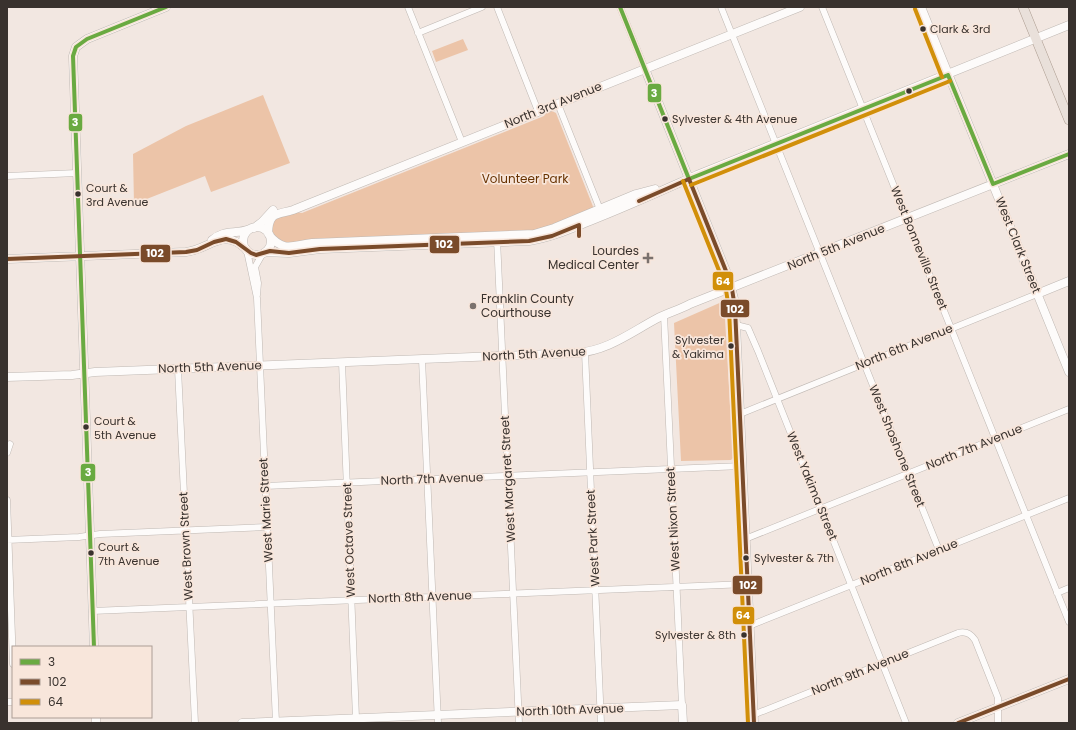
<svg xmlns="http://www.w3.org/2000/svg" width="1076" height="730" font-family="Poppins,sans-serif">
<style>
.green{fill:#ecc4a8}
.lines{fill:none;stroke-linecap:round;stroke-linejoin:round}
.street-casing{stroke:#bfb8b3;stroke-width:7}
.secondary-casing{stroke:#bfb8b3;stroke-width:9}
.primary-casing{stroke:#ae9e92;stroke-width:10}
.street{stroke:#fdfbfa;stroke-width:6}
.secondary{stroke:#fdfbfa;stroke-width:8}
.primary{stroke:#e9e0da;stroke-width:9}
.bus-1-casing{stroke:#f8e6db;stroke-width:7}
.bus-2-casing{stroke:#f8e6db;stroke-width:7}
.bus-3-casing{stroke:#f8e6db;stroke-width:7}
.bus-1{stroke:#69aa41;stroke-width:4}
.bus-2{stroke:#7a4b2a;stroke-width:4}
.bus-3{stroke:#d18f09;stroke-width:4}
.bus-dot{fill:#39322e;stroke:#f8e6db;stroke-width:1.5}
.poi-dot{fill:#7a716d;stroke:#f8e6db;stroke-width:1.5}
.labels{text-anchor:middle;stroke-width:3.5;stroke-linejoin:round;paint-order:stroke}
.bus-label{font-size:11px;fill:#39322e;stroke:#f8e6db;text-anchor:start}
.street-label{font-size:12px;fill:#39322e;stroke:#f8e6db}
.park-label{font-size:12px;fill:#683302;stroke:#f8e6db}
.poi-label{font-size:12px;fill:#39322e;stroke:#f8e6db;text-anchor:end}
.line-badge{stroke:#f8e6db;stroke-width:1.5}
.badge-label{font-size:11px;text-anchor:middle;font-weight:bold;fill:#fff}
</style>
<rect width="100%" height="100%" fill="#f2e7e1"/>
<!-- green -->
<path class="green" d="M463 39 468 50 436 62 432 51Z
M263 95 290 163 211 192 205 176 134 204 133 154 186 126Z
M552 111 556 113 594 209 538 230 282 244 271 231 274 219 296 212 302 213 544 116 547 112Z
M724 301 733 458 731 460 681 461 674 323Z"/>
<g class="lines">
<defs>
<path id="street" d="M408 7 462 142
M497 7 538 111
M620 7 645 69
M721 7 939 550
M822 7 1069 622
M418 33 482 7
M558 104 601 212
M7 176 77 173
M497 239 519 723
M247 251 257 298 276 722
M257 295 258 283 255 267 263 253
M664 315 682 705
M736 325 748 328 758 351 906 723
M585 352 601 723
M422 359 438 723
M342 362 356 718
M178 369 195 723
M740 414 1037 294
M7 453 10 444
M265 486 742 466
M7 500 13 664
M745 539 1069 409
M7 540 79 537 100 534 267 527
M1057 593 1069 588
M92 611 747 584
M749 626 1069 498
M7 702H13
M753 715 958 633C965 631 971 634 975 640L998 698V723"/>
<path id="secondary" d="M921 7 1069 372
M645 69 728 276 734 299 736 325 754 723
M243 241a14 14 0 1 1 28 0a14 14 0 1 1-28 0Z
M254 228 262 222 273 210
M268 233C269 211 277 215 293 210L800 7
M269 235C284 253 293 245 312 243L534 234 554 228 636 194 655 189
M212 240C225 229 235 235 250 229
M265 252 289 253 320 249 529 241C550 238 570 229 590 221 626 207 661 191 697 175L1069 25
M7 259 186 252C210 249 223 227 246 249
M1037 294 1069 281
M7 377 72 375 95 372 576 353C607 351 630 333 656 319 667 313 679 310 690 304L1069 154
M94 647 73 56 76 47 87 39 166 7
M96 717V723
M242 723 682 705 683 723
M958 723 1069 679"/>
<path id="primary" d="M1023 7 1069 120"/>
</defs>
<!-- street casing -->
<use href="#street" class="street-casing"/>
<!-- secondary casing -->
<use href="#secondary" class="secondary-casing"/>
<!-- primary casing -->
<use href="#primary" class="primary-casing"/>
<!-- street -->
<use href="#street" class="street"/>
<!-- secondary -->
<use href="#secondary" class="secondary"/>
<!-- primary -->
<use href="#primary" class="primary"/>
<defs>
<path id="bus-1" d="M620 7 689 179
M948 75 993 184
M689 179 948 75
M993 184 1069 154
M94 647 73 56 76 47 87 39 166 7"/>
<path id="bus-2" d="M689 179 728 276 732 289 735 308 754 723
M639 201 689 179
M7 259 186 252 197 250 214 242 226 239 236 242 251 253 256 255 270 251 289 253 320 249 529 241 552 236 579 225V236
M958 723 1069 679"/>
<path id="bus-3" d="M915 9 942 77
M683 181 722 278 726 290 729 309 748 723
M691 185 950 81"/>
</defs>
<!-- bus-1 casing -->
<use href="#bus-1" class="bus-1-casing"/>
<!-- bus-2 casing -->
<use href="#bus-2" class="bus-2-casing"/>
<!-- bus-3 casing -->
<use href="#bus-3" class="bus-3-casing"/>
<!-- bus-1 -->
<use href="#bus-1" class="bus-1"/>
<!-- bus-2 -->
<use href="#bus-2" class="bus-2"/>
<!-- bus-3 -->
<use href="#bus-3" class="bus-3"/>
</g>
<!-- markers -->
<g class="bus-dot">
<circle cx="923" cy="29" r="3.5"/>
<circle cx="909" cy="91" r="3.5"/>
<circle cx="665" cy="119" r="3.5"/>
<circle cx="78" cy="194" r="3.5"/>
<circle cx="731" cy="346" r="3.5"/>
<circle cx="86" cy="427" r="3.5"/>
<circle cx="91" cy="553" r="3.5"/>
<circle cx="746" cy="558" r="3.5"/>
<circle cx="744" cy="635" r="3.5"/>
</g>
<g class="poi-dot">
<path d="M646 252h4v4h4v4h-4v4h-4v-4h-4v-4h4z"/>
<circle cx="473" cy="306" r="4"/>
</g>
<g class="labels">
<!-- bus labels -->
<g class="bus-label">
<text x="930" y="33">Clark &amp; 3rd</text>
<text x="672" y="123">Sylvester &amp; 4th Avenue</text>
<text x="86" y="192">Court &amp;<tspan x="86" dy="14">3rd Avenue</tspan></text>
<text x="724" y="344" text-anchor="end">Sylvester<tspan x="724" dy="14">&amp; Yakima</tspan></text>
<text x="94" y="425">Court &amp;<tspan x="94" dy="14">5th Avenue</tspan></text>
<text x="98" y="551">Court &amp;<tspan x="98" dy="14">7th Avenue</tspan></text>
<text x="754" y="562">Sylvester &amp; 7th</text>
<text x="736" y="639" text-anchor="end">Sylvester &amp; 8th</text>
</g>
<!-- street labels -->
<g class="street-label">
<text transform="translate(553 105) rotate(-22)" y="4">North 3rd Avenue</text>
<text transform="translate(1018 245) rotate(68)" y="4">West Clark Street</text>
<text transform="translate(836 247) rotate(-22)" y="4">North 5th Avenue</text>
<text transform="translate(919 248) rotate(68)" y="4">West Bonneville Street</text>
<text transform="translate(904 347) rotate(-22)" y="4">North 6th Avenue</text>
<text transform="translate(534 354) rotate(-3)" y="4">North 5th Avenue</text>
<text transform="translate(210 367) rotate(-2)" y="4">North 5th Avenue</text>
<text transform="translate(897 446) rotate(68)" y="4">West Shoshone Street</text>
<text transform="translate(974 447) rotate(-22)" y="4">North 7th Avenue</text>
<text transform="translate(432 479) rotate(-2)" y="4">North 7th Avenue</text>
<text transform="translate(508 479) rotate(-93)" y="4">West Margaret Street</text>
<text transform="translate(812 486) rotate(68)" y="4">West Yakima Street</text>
<text transform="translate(266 510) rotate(-93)" y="4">West Marie Street</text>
<text transform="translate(673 519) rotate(-93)" y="4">West Nixon Street</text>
<text transform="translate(593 538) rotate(-93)" y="4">West Park Street</text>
<text transform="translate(349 540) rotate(-92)" y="4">West Octave Street</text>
<text transform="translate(186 546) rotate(-93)" y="4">West Brown Street</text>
<text transform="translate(909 562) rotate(-22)" y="4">North 8th Avenue</text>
<text transform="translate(420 597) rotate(-2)" y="4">North 8th Avenue</text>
<text transform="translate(860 672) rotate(-22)" y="4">North 9th Avenue</text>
<text transform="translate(570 710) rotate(-2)" y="4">North 10th Avenue</text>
</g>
<!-- park labels -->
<g class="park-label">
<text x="525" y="183">Volunteer Park</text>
</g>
<!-- poi labels -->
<g class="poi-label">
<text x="639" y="255">Lourdes<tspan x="639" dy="14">Medical Center</tspan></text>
<text x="481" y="303" text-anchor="start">Franklin County<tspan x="481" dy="14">Courthouse</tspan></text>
</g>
</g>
<g class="line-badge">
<rect x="647" y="83" width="15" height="20" rx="4" fill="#69aa41"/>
<rect x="68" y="113" width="15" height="19" rx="4" fill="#69aa41"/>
<rect x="429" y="235" width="31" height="19" rx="4" fill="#7a4b2a"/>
<rect x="140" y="244" width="31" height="19" rx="4" fill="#7a4b2a"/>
<rect x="712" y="271" width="22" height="20" rx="4" fill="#d18f09"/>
<rect x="720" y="299" width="30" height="19" rx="4" fill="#7a4b2a"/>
<rect x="80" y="463" width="16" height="19" rx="4" fill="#69aa41"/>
<rect x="732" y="575" width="31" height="20" rx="4" fill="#7a4b2a"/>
<rect x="732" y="606" width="23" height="19" rx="4" fill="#d18f09"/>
</g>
<g class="badge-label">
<text x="654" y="97">3</text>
<text x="75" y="126">3</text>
<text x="444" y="248">102</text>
<text x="155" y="257">102</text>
<text x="723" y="285">64</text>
<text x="735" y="313">102</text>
<text x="88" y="476">3</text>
<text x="748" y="589">102</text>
<text x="743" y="619">64</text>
</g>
<!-- border -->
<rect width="1076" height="730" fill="none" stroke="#39322e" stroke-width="16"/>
<!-- legend -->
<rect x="12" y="646" width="140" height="72" fill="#f8e6db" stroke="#ac9e96"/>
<rect x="20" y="659" width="20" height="6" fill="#69aa41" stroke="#ac9e96"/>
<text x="48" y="666" font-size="12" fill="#39322e">3</text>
<rect x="20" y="679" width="20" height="6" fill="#7a4b2a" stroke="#ac9e96"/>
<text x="48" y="686" font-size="12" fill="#39322e">102</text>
<rect x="20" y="699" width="20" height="6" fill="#d18f09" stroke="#ac9e96"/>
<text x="48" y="706" font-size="12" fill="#39322e">64</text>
</svg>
